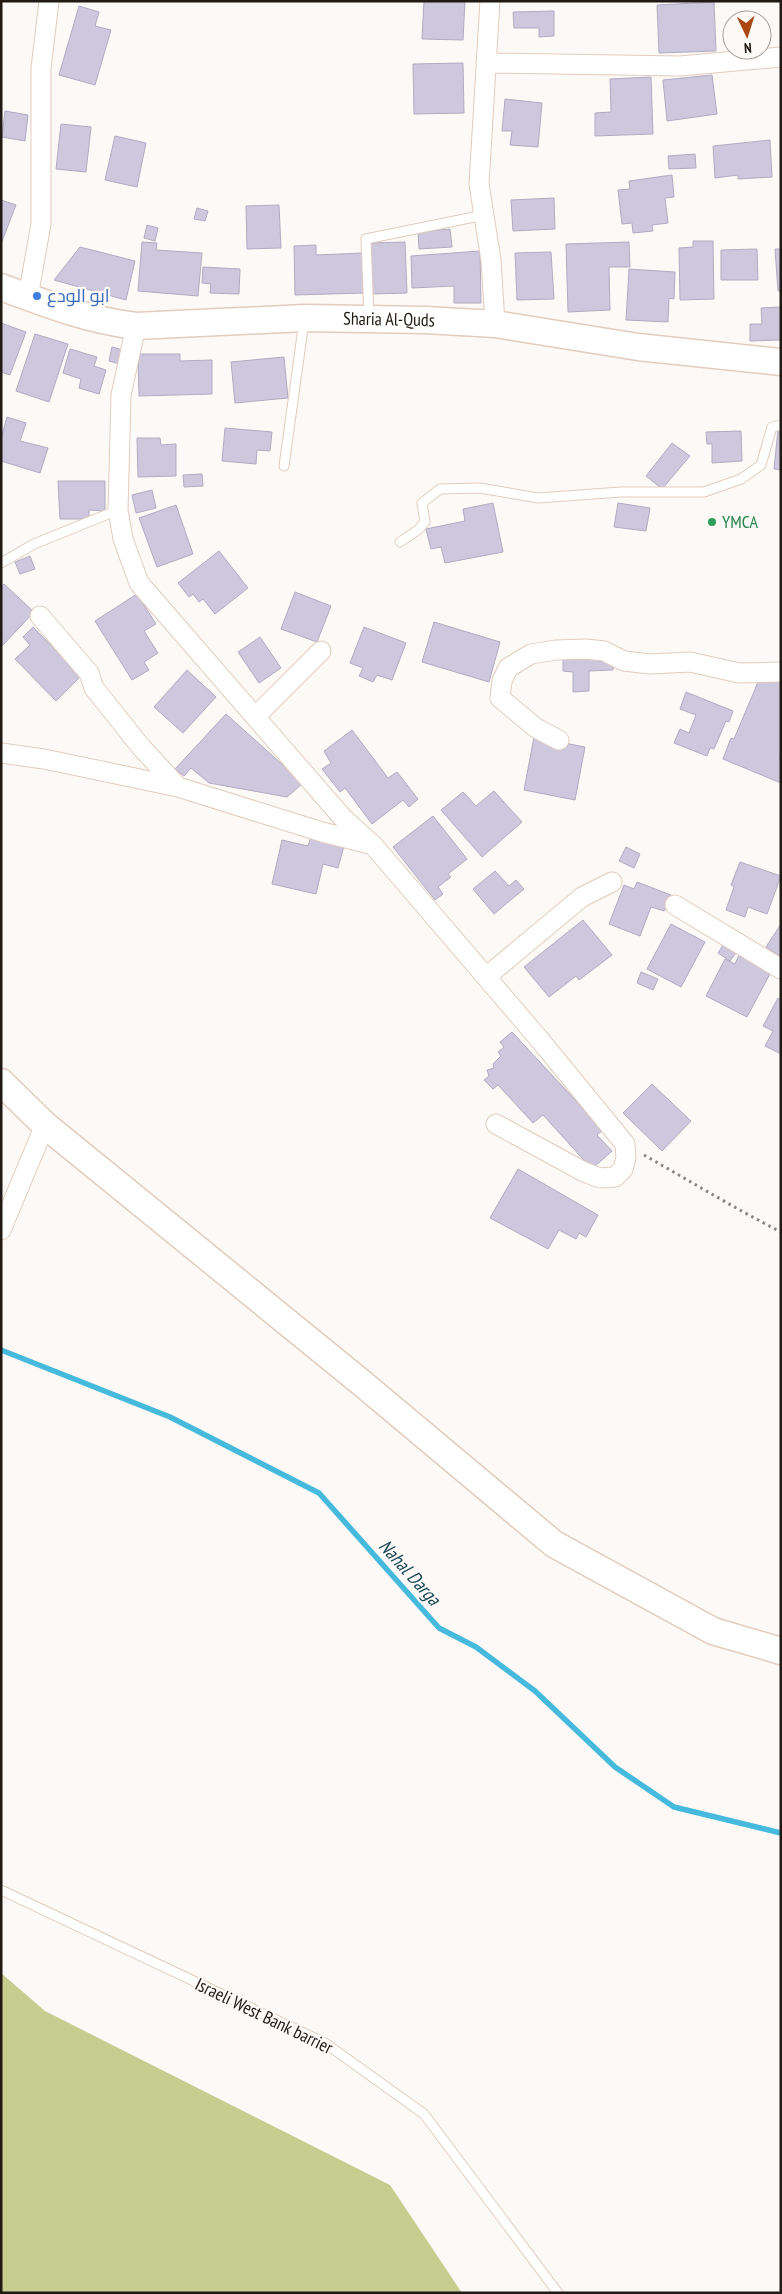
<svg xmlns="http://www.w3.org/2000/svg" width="782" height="2294" font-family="'PT Sans Narrow',Cairo,sans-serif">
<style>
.green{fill:#c6cd8e}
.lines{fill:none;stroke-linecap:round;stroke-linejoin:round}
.stream{stroke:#46badc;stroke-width:5.5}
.building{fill:#cdc8de;stroke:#b0abc1}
.lane-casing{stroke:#e2ccbe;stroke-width:11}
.street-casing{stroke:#e2ccbe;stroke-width:21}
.secondary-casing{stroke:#e2ccbe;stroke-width:29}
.path{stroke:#898480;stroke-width:3;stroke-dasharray:2.5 4;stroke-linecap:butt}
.lane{stroke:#fff;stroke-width:9}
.street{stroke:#fff;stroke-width:19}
.secondary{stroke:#fff;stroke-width:26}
.shop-dot{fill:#3f7fe0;stroke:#fdf9f6;stroke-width:2}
.leisure-dot{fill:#2e9e5b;stroke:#fdf9f6;stroke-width:2}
.labels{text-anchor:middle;stroke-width:4.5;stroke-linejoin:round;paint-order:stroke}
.shop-label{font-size:18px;fill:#366cbe;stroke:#fdf9f6;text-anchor:start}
.street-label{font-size:18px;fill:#201914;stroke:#fdf9f6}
.leisure-label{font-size:18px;fill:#27864d;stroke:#fdf9f6;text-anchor:start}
.water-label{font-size:19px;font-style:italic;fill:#164756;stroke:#fdf9f6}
</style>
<rect width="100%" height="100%" fill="#fdf9f6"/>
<!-- green -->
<path class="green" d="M1 1973 45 2011 390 2185 462 2293H1Z"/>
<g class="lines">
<!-- stream -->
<path class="stream" d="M1 1350 170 1417 319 1493 439 1628 476 1647 535 1691 615 1767 674 1807 781 1833"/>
</g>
<!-- building -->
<path class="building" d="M424 1H465L463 40 422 39Z
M714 2 716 51 659 53 657 5Z
M79 6 99 12 95 26 111 30 95 85 59 75Z
M554 11V36L539 37V28H514L513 12Z
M463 63 464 113 414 114 413 64Z
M712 75 717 114 667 121 663 80Z
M651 77 653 134 595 136V113L611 112 610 79Z
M505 99 542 103 538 147 510 145 512 131H502Z
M5 111 28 115 25 141 2 137Z
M61 124 91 127 86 172 56 169Z
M115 136 146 143 137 187 105 180Z
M770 140 772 177 738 179V175L715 178 713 146Z
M695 154 696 168 669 169 668 156Z
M672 175 674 197 665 198 668 223 652 225 653 231 633 233 632 223 622 224 618 190 630 189 629 181Z
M554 198 555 229 513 231 511 200Z
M1 200 16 205 1 244Z
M279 205 281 248 247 249 246 206Z
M197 208 208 211 205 221 194 219Z
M147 225 158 228 155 241 144 238Z
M450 229 452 247 419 249 418 232Z
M693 241H713L714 299 680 300 679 248 693 247Z
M142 242 157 243 156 250 202 253 198 296 138 291Z
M405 242 407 293 372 294 370 243Z
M629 242 630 267H609L610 310 568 312 566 244Z
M316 245V255L363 253 364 293 295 295 294 246Z
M80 247 135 261 126 300 54 280Z
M757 249 758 280H721V250Z
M775 249H781V291H778Z
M480 251 481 303H454V286L412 288 411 256Z
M551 252 554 299 517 300 515 253Z
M203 267 240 269 239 294 210 293 211 284 202 283Z
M629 269 675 272 674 299 669 298 668 322 626 320Z
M781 307V340L750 341V324H762L761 308Z
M1 323 26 332 10 375 1 372Z
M35 334 68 344 49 402 16 391Z
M112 347 123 350 120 364 109 361Z
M70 349 97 357 94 366 106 370 99 394 79 388 81 379 63 373Z
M138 354H180V361L212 360V394L139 396Z
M284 357 288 398 235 403 231 362Z
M7 417 26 423 20 441 48 448 40 473 1 461V439Z
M225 428 272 432 270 451 257 450 256 464 222 461Z
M778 430H781V470L774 469Z
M741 431 742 461 712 463V444H707L706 432Z
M137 438H160L161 445 176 444V476L138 477Z
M672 443 690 456 662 489 646 476Z
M202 474 203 486 184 487 183 475Z
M58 481H105V511L89 510V519H60Z
M152 490 156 508 136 513 132 495Z
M493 503 503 552 445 563 441 547 431 549 426 529 465 521 463 509Z
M618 503 650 508 646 531 614 527Z
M176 505 193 554 157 567 139 518Z
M219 551 248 588 215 614 203 599 199 602 193 594 189 597 178 583Z
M30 556 35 569 20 574 15 562Z
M4 584 34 612 1 647V587Z
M295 592 331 606 317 642 281 629Z
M137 594 156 624 144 631 158 653 144 662 149 670 132 680 95 621Z
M434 622 500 642 489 682 422 662Z
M33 627 81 676 56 701 15 659 30 645 23 637Z
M364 627 406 643 392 680 377 675 373 682 359 676 363 668 350 663Z
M260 637 281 668 259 683 238 652Z
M597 654 598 661H614L613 670 589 671V691L573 692V672L563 671V655Z
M187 670 216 697 183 733 154 707Z
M761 675 781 683V754L779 759 781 760V783L723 759 731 738 734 739Z
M686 692 733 711 729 722 726 721 714 749 710 748 707 756 674 743 680 729 689 733 696 715 680 709Z
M226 714 303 783 287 797 209 783 191 768 184 776 175 769Z
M352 730 388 778 397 772 418 799 409 807 403 800 372 824 345 788 340 792 322 769 331 763 324 751Z
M534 737 585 747 575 800 524 790Z
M494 791 522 822 482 857 441 810 463 792 476 806Z
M433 816 467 859 448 874 451 877 438 887 443 894 435 900 393 847Z
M312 834 345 842 338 868 323 864 316 894 272 884 282 840 308 846Z
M626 847 640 854 634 868 619 861Z
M740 862 781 876 767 914 748 907 745 917 726 910 734 887 731 885Z
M495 871 509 886 516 880 524 889 494 914 473 889Z
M637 882 671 895 664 911 651 907 640 936 609 924 624 885 634 889Z
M583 920 612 955 579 980 576 976 549 997 524 967Z
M671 924 705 942 681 987 647 969Z
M781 924V957L766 947Z
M725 942 738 950 730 961 718 953Z
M739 955 771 972 747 1017 706 996 725 959 735 964Z
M641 972 658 979 653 990 637 983Z
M778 998 781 1000V1054L765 1046 773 1031 763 1026Z
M512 1032 603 1130 597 1135 612 1151 592 1169 543 1115 533 1123 498 1085 493 1089 484 1080 489 1076 487 1070 494 1068 493 1064 501 1056 498 1052 504 1047 500 1042Z
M652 1084 691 1121 662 1151 623 1113Z
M518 1169 598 1215 586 1237 579 1233 576 1239 559 1230 548 1249 490 1218Z"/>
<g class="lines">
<defs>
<path id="lane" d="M369 318 366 239 484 215
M284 466 304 321
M400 542 418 530 425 522 422 503 440 489 480 488 538 498 621 492H704L741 479 761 465 772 427 781 425
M1 563 34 544 118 510
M1 1890 325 2043 424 2114 558 2293"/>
<path id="street" d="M490 1 479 184 491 260 495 324
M486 63 680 66 781 57
M28 297 41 224V68L49 1
M136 326 121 395 118 510 123 539 139 583 343 818 373 845 540 1040 625 1144 626 1158 623 1169 615 1177 600 1178 584 1172 496 1124
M40 616 89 673 94 688 141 747 178 787 322 832 370 844
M256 716 321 651
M559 740 536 728 500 698 502 681 508 668 531 654 556 650 586 649 604 651 624 661 650 664 690 662 739 673 781 672
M1 753 44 759 178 787
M675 905 781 969
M486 977 582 897 612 882
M1 1230 45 1125"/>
<g id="secondary">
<path id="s1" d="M1 287C46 304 88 320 136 326L305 318 426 320 495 324 638 347 781 362"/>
<path d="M1 1082 45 1125 363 1384 554 1544 713 1631 781 1651"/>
</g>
</defs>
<!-- lane casing -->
<use href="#lane" class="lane-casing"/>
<!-- street casing -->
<use href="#street" class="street-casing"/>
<!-- secondary casing -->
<use href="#secondary" class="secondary-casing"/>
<!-- path -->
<path class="path" d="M644 1155C690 1181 734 1208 781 1232"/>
<!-- lane -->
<use href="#lane" class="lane"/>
<!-- street -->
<use href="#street" class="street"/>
<!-- secondary -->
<use href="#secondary" class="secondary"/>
</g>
<!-- markers -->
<circle class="shop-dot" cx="37" cy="296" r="5"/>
<circle class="leisure-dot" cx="712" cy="522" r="5"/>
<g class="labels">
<!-- shop labels -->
<g class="shop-label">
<text x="47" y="302">ابو الودع</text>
</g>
<!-- street labels -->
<g class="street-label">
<text dy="6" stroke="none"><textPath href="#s1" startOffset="394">Sharia Al-Quds</textPath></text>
<text transform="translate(264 2016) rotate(26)" y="6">Israeli West Bank barrier</text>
</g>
<!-- leisure labels -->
<g class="leisure-label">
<text x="722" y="528">YMCA</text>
</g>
<!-- water labels -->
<g class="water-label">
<text transform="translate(410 1572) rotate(48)" y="7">Nahal Darga</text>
</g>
</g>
<!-- border -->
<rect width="782" height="2294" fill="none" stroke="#201914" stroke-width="5"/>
<!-- north arrow -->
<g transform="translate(747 35) rotate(176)"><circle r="24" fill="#fdf9f6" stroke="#a59f9c"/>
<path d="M0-4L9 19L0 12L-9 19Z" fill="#ab4713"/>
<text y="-8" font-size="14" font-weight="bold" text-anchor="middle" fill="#201914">N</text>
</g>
</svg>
